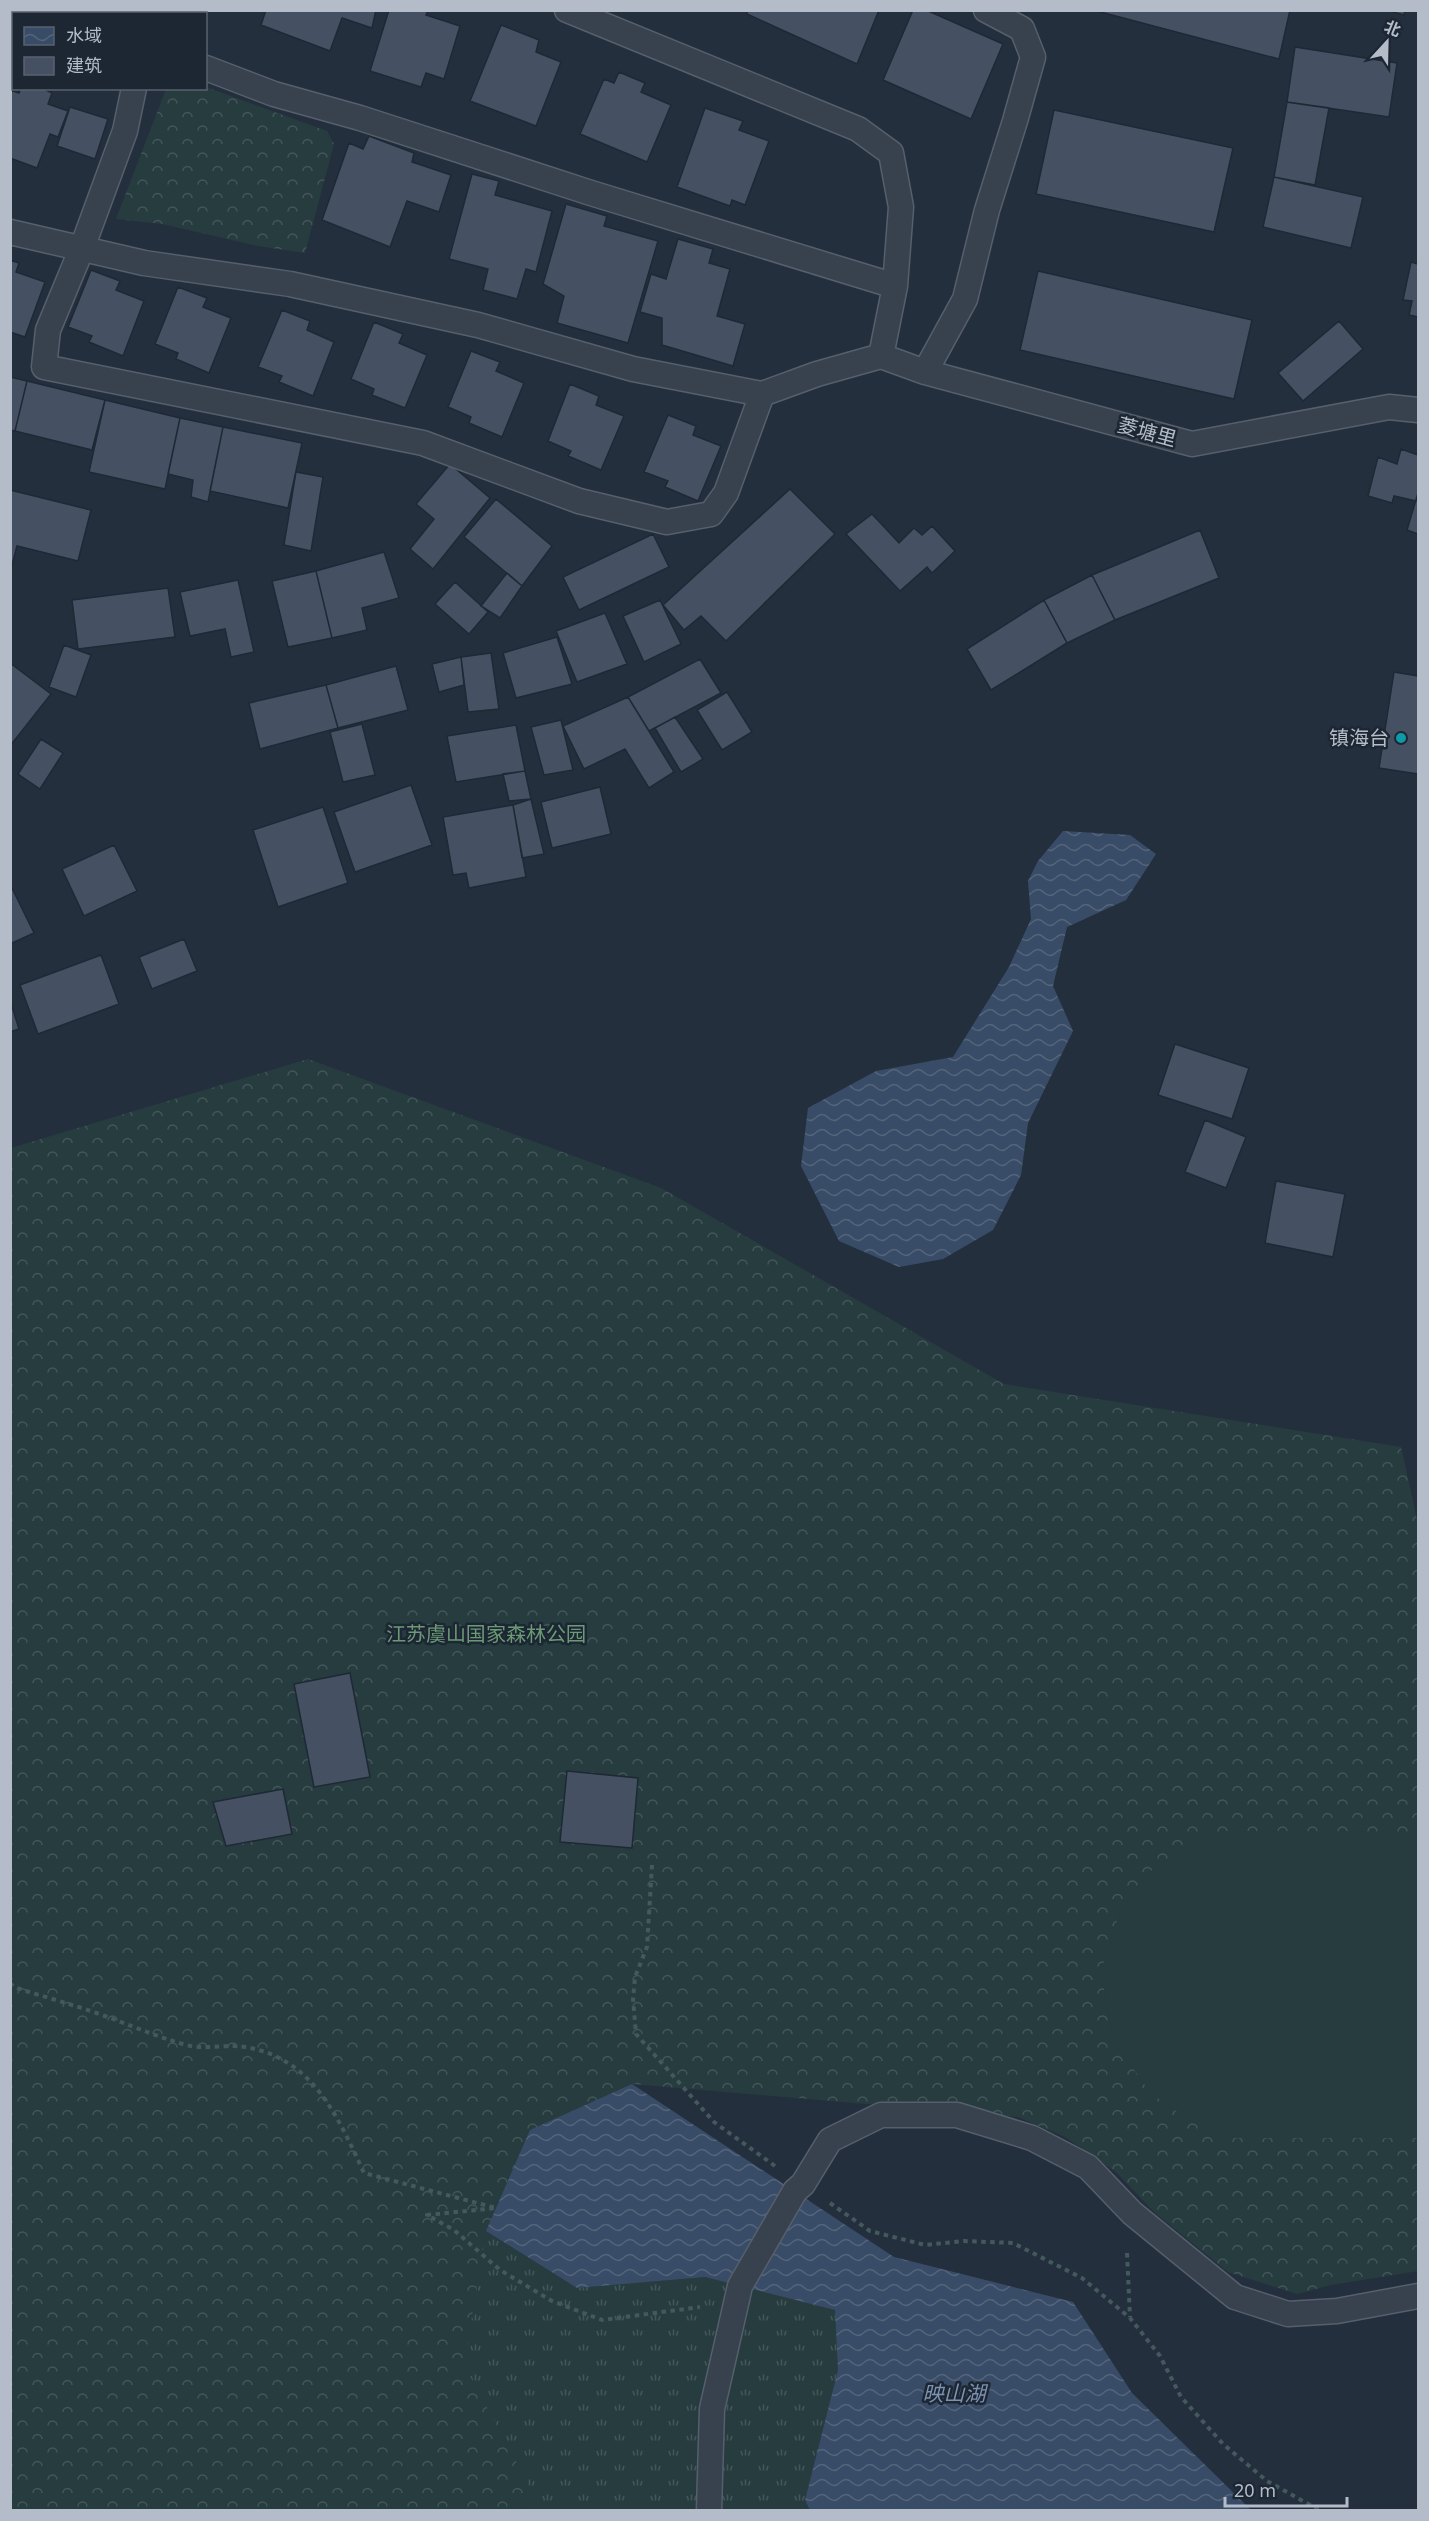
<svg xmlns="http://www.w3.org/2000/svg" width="1429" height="2521" font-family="'Noto Sans','Noto Sans SC',sans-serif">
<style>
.grass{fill:url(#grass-tufts)}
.forest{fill:url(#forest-crowns)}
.garden{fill:#263c3f}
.water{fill:url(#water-waves)}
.building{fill:#455162;stroke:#1f2835;stroke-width:1.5}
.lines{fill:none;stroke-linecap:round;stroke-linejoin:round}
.service-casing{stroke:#565f6c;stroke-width:27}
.path{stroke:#44595c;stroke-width:4;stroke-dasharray:4.5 4.5;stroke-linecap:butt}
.service{stroke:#38414e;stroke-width:24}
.culture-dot{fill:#0f9aa8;stroke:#1d2633;stroke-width:2}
.labels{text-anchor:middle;stroke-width:5;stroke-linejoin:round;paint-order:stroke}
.street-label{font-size:20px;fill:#b4bcc9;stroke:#1d2633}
.poi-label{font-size:20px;fill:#b4bcc9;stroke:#1d2633;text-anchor:end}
.park-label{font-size:20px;fill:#6b9a76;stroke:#1d2633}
.water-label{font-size:21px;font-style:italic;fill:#7c92b1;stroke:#1d2633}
</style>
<defs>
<pattern id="grass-tufts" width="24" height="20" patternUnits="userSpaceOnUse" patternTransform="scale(1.5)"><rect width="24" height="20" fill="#263c3f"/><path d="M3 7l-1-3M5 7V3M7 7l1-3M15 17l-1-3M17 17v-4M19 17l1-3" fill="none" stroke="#435659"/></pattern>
<pattern id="forest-crowns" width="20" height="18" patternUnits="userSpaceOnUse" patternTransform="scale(1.5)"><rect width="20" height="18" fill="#263c3f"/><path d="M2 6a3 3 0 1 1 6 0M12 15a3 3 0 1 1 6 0" fill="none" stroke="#435659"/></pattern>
<pattern id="water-waves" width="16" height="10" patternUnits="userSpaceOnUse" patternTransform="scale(1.5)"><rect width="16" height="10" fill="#394c67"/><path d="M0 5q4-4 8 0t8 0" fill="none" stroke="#53647b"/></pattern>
</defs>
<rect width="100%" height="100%" fill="#242f3e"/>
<!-- grass -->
<path class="grass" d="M486 2231 577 2288 705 2277 836 2310 838 2370 805 2500 810 2510H523L527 2483 463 2365Z"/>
<!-- forest -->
<path class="forest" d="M206 87 327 131 334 144 305 253 258 246 162 224 116 219 166 89Z
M308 1059 661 1188 1004 1384 1401 1447 1418 1524V2271L1331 2285 1297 2294 1228 2272 1154 2212 1116 2172 1065 2137 1018 2117 632 2084 486 2231 464 2365 528 2483 523 2510H11V1148Z"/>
<!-- garden -->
<path class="garden" d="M1223 1831 1418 1832V2138H1235L1190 2121 1151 2093 1113 2041 1101 1971 1120 1912 1148 1873 1186 1848Z"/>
<!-- water -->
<path class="water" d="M1063 831 1130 835 1156 854 1126 900 1067 927 1053 986 1073 1031 1028 1123 1021 1175 993 1230 943 1259 899 1267 839 1241 801 1166 808 1108 876 1071 953 1057 1009 967 1031 919 1028 881 1038 861Z
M632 2084 894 2257 1073 2302 1132 2393 1251 2510H810L805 2500 838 2370 835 2310 705 2277 577 2288 486 2231 530 2130Z"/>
<!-- building -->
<path class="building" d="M25 10H85L84 14H24Z
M266 10H376L372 28 342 18 330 51 261 25Z
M389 10H428L426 15 460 26 444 79 426 73 421 87 370 71Z
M748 10H879L857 64 747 14Z
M913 10H926L1003 44 971 119 883 80Z
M1093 10H1290L1279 59Z
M1386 10H1405L1404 15Z
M501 25 539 40 536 52 561 62 536 126 470 101Z
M1295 47 1397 63 1389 117 1287 102Z
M619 72 645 83 641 92 671 105 647 162 580 134 604 79 614 83Z
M21 88H42L52 93 48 104 68 111 58 137 50 134 37 168 10 158V90L19 93Z
M1287 102 1329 108 1315 185 1274 177Z
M70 107 108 119 95 159 57 146Z
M705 108 743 121 739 130 769 141 745 205 732 200 730 206 677 187Z
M1054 110 1233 148 1214 232 1036 194Z
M369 136 414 153 412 162 451 175 439 212 407 201 390 247 322 220 349 143 363 149Z
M472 174 499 181 495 195 552 211 536 272 526 269 517 299 483 290 488 269 449 259Z
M1274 177 1363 197 1351 248 1263 227Z
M566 204 607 216 604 226 658 241 628 343 557 323 564 296 543 284Z
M678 239 713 249 709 263 730 269 717 316 745 324 733 366 662 345V318L640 312 651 274 666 279Z
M10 260 19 263 16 272 45 282 25 337 10 332Z
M1411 262 1418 264V317L1409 315 1412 301 1403 300Z
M91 270 120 281 116 290 144 301 123 356 89 342 92 336 68 327Z
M1038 271 1252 320 1234 399 1020 350Z
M178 287 207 298 203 307 231 318 209 373 176 359 178 353 155 344Z
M282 310 310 321 307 330 334 342 313 396 279 382 282 376 258 367Z
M1339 321 1363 349 1303 401 1278 373Z
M374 322 403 334 399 343 427 355 405 408 372 395 374 389 351 379Z
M471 351 500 362 496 371 524 383 502 437 469 423 471 417 448 407Z
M10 377 27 381 15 431 10 430Z
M27 381 105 400 92 450 15 431Z
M570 384 599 396 596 405 624 416 601 470 568 456 571 451 548 441Z
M105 400 180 418 165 489 89 472Z
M668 415 696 426 693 435 721 446 698 501 665 487 668 481 644 472Z
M180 418 223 427 208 502 191 497 193 480 168 474Z
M223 427 302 443 288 508 210 491Z
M1401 449 1418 455V493L1416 501 1394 496 1392 503 1368 496 1378 457 1397 464Z
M450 464 490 498 433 569 410 549 434 519 416 504Z
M296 472 323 477 311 551 284 545Z
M790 489 835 534 726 641 701 616 684 630 663 605Z
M10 490 91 510 78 561 17 546 10 573Z
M1418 493V534L1407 530Z
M496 499 552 546 522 586 464 537Z
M872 514 899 543 914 528 922 535 932 526 955 551 932 573 927 567 900 591 846 534Z
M1200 530 1219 578 1115 620 1092 575Z
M653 534 669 567 579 610 563 577Z
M384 552 399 598 362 608 367 630 332 638 316 571Z
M316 571 332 638 288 647 272 581Z
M507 573 522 586 500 618 481 606Z
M1092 575 1115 620 1067 643 1044 600Z
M238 580 254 652 231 657 225 629 190 636 180 592Z
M455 582 488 612 469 634 435 604Z
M168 588 175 637 78 649 72 600Z
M660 600 681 644 644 662 623 616Z
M1044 600 1067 643 991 690 967 649Z
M605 613 627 664 577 682 556 631Z
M557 637 572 684 516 698 503 653Z
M64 645 91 655 76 697 49 687Z
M491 653 499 709 468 712 461 657Z
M461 657 464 685 439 692 432 664Z
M700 659 721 693 649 731 628 697Z
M10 663 51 694 10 746Z
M396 666 408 710 338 728 326 685Z
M1394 672 1418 676V774L1379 768Z
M326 685 338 728 260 749 249 703Z
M727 692 752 732 722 750 697 710Z
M628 697 674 772 649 788 625 749 584 769 563 726Z
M675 717 703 759 681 772 655 728Z
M561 720 573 770 544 775 531 727Z
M362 724 375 775 343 782 330 732Z
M516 725 525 771 456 782 447 736Z
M41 739 63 753 40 789 18 774Z
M525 771 531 799 509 801 503 774Z
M411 785 432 845 355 872 334 812Z
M600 787 611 834 552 848 541 802Z
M531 799 544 854 522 858 513 805Z
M513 805 526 877 469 888 466 873 453 875 443 817Z
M323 807 348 883 278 907 253 830Z
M114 845 137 891 84 916 62 869Z
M10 884 34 933 10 944Z
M184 939 197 971 152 989 139 957Z
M101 955 119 1004 38 1034 20 985Z
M10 1000 19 1029 10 1032Z
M1175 1044 1249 1068 1232 1119 1158 1095Z
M1205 1120 1246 1137 1226 1188 1185 1172Z
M1276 1181 1345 1194 1333 1257 1265 1243Z
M350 1673 370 1777 314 1787 294 1684Z
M567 1771 638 1778 632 1848 560 1842Z
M283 1789 292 1834 226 1846 213 1802Z"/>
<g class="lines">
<defs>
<path id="service" d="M567 10 858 129 891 153 901 207 895 286 881 356
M150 14 151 10
M206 68 274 94 360 118 591 193 895 286
M134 88 125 131 82 248 48 330 44 367 423 443 579 501 667 522 711 514 726 493 762 394
M10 232 144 263 290 284 478 325 633 369 762 394 817 374 881 356
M881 356 925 372 1192 444 1389 407 1418 410
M925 372 965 299 987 210 1015 121 1033 57 1022 29 986 10
M709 2510 712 2409 740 2286 795 2191 803 2184 830 2140 881 2115H957L1032 2138 1088 2167 1132 2213 1235 2297 1288 2314 1337 2311 1418 2296"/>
</defs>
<!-- service casing -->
<use href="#service" class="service-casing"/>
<!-- path -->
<path class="path" d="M652 1865 647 1947 635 1977 633 1999 636 2034 714 2122 775 2166
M10 1983 14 1987C44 1997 75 2005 105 2016 132 2026 158 2037 186 2045 206 2050 225 2044 245 2047 313 2058 338 2117 364 2173L496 2208 427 2215 454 2230 500 2270 552 2301 602 2320 700 2307
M830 2203 870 2231 925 2245 964 2241 1013 2243 1082 2278 1130 2318 1160 2356 1181 2397 1223 2444 1267 2481 1319 2510
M1127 2253 1130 2317"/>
<!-- service -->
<use href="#service" class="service"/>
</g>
<!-- markers -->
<circle class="culture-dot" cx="1401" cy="738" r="6"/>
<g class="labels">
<!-- street labels -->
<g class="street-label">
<text transform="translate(1147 432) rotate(15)" y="7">菱塘里</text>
</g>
<!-- poi labels -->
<g class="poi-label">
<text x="1389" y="745">镇海台</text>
</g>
<!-- park labels -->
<g class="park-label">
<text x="486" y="1641">江苏虞山国家森林公园</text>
</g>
<!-- water labels -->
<g class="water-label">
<text x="954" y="2401">映山湖</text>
</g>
</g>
<!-- border -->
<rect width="1429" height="2521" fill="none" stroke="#b4bcc9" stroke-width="24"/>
<!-- legend -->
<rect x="12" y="12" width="195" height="78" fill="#1d2633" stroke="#59626f" stroke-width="1.5"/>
<rect x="24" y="27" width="30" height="18" fill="url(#water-waves)" stroke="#59626f" stroke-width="1.5"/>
<text x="66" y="42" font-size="18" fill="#b4bcc9">水域</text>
<rect x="24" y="57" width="30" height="18" fill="#455162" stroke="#59626f" stroke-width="1.5"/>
<text x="66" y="72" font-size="18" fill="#b4bcc9">建筑</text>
<!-- north arrow -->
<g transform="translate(1387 42) rotate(22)" stroke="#1d2633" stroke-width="4.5" paint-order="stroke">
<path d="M0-4.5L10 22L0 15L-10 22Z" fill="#b4bcc9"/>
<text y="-9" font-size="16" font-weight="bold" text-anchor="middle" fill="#b4bcc9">北</text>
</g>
<!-- scale -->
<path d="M1225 2497v9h122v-9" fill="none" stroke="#b4bcc9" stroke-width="3"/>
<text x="1234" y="2497" font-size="18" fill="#b4bcc9" stroke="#1d2633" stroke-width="4.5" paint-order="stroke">20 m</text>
</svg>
